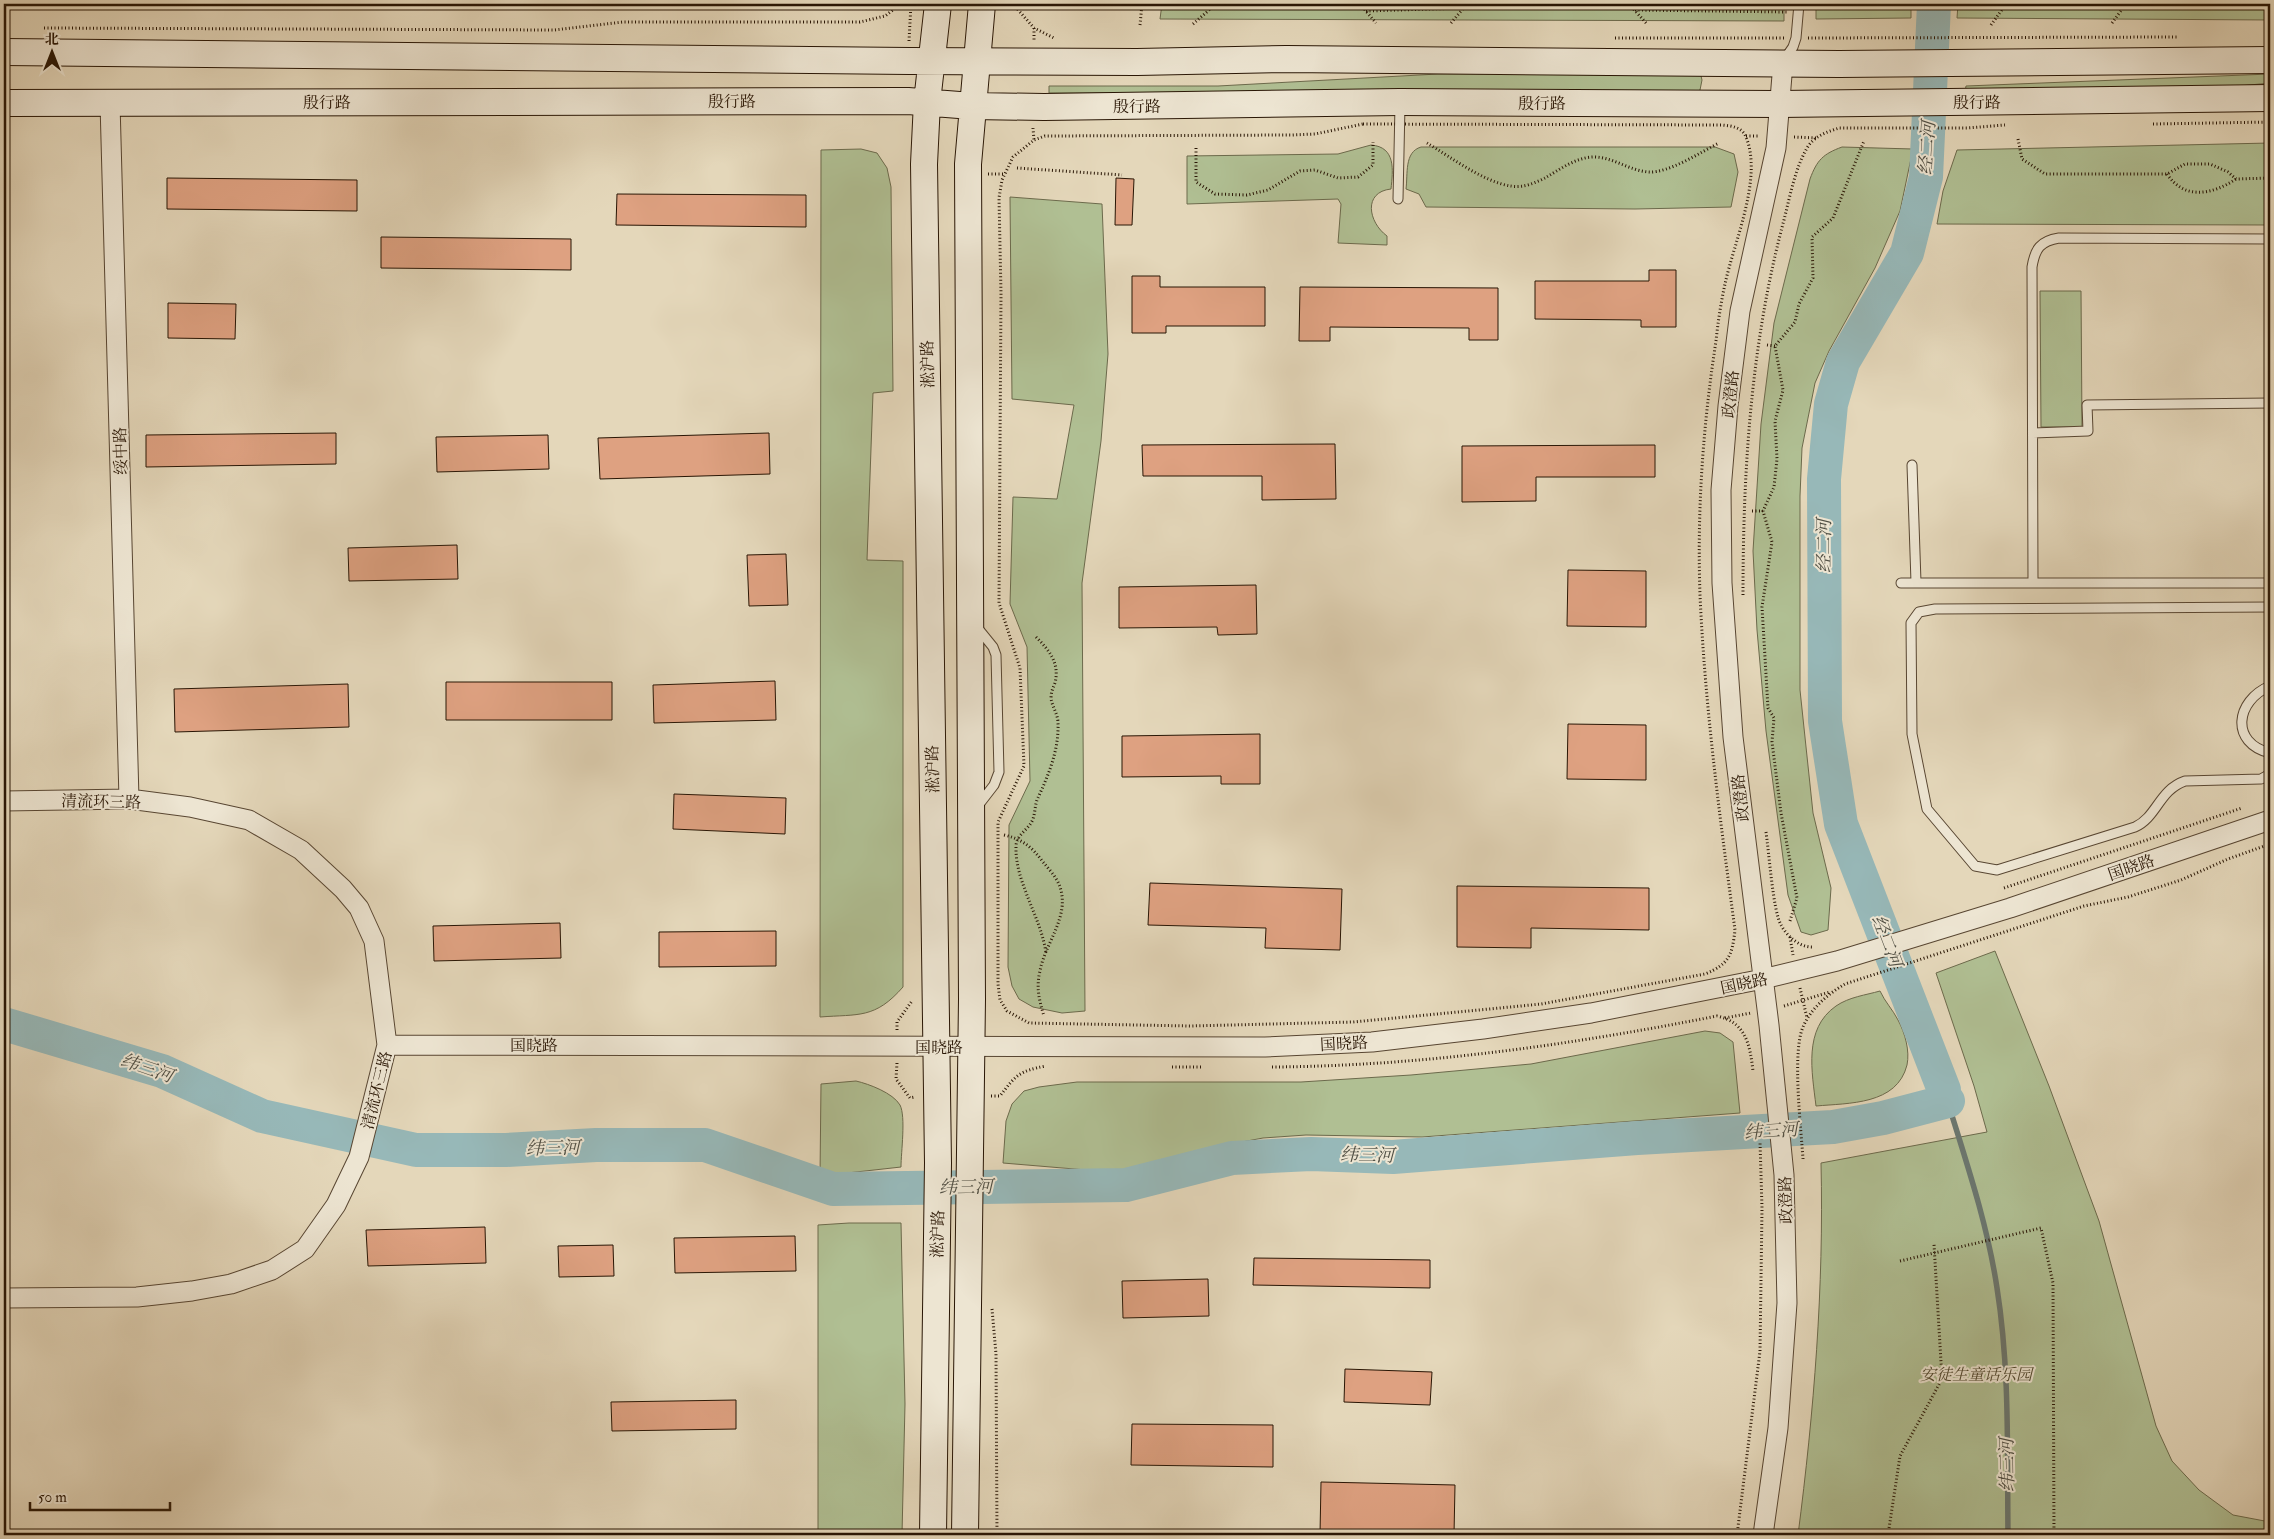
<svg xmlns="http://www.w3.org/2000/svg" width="2274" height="1539" font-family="'IM FELL Double Pica','Noto Serif SC',serif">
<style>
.green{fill:#b0bf93;stroke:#6c6a4c}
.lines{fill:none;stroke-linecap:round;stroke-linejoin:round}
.stream{stroke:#6b7770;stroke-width:5.5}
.river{stroke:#97b8b8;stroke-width:34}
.building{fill:#dea181;stroke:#291605}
.lane-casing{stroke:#584632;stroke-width:11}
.street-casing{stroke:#584632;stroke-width:21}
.secondary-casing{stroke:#291605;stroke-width:28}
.path{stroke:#291605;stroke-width:3;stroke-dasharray:1 2.5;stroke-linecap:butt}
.lane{stroke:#ede5d2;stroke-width:9}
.street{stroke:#ede5d2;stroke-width:19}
.secondary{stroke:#ede5d2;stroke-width:26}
.labels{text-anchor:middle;stroke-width:4;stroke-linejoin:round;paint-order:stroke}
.street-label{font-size:16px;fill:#291605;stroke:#ede5d2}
.park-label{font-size:16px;font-style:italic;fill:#524930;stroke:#ede5d2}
.water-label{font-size:18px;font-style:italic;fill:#504f44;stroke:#ede5d2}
</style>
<rect width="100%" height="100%" fill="#e4d7ba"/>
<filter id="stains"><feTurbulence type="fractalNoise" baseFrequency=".004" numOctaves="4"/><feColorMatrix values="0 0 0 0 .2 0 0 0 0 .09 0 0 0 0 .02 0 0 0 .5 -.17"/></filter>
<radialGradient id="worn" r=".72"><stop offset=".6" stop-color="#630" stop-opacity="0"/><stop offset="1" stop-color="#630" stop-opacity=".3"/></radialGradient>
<!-- green -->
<path class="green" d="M1162 4H1784V21L1160 19Z
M1816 4H1911V18L1816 19Z
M1958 4H2270V20L1957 18Z
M1700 72 1702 80 1700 90 1695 92 1049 93V86H1218L1438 74Z
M2270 74V83L2188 91 1965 92 1966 86Z
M2270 143V225L1937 224 1943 191 1957 150Z
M1371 145C1396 147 1393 170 1391 189 1363 192 1368 222 1387 236V245L1338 243 1341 204 1338 199 1187 204V156L1338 154Z
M1421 147H1715L1734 154 1738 172 1731 207 1635 209 1426 207 1419 194 1406 189C1408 174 1404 152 1421 147Z
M1842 147 1913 149 1900 211 1875 268 1829 351 1815 383 1802 448 1800 496V690L1813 813 1831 888 1828 930 1811 935 1801 932 1788 895 1766 731 1757 630 1753 551 1761 424 1774 323 1810 179C1817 160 1823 154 1842 147Z
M861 149 877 153 887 168 891 187 893 391 873 393 867 560 903 561V987C875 1019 859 1014 820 1017L821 150Z
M1010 197 1102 204 1108 354 1101 441 1082 583 1085 1011 1062 1013 1033 1007 1019 999 1012 986 1008 967 1009 825 1030 781 1027 647 1010 604 1013 497 1057 499 1074 405 1012 399Z
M2040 291H2081L2082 427H2041Z
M1995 951 2049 1086 2099 1221 2156 1426 2172 1461 2199 1490 2233 1515 2270 1522V1535H1798C1814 1411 1824 1288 1821 1163L1987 1132 1974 1086 1936 973Z
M1880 991C1885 1002 1893 1010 1898 1020 1905 1033 1910 1051 1907 1065 1897 1105 1849 1103 1816 1106 1812 1072 1803 1029 1836 1006 1849 997 1866 995 1880 991Z
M1705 1031 1720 1033 1733 1042 1740 1113 1422 1137 1306 1135 1263 1138 1215 1147 1122 1173 1003 1163 1006 1121 1012 1104 1024 1091 1039 1087 1077 1082H1301L1411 1075 1531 1064Z
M856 1081C869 1084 893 1093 900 1105 906 1117 901 1152 901 1167L820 1176 821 1084Z
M849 1223H901L905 1404 902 1535H818V1225Z"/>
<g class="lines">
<!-- stream -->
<path class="stream" d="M1944 1090C1964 1155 1987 1221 1997 1288 2010 1370 2007 1453 2008 1535"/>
<!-- river -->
<path class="river" d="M1934 4 1926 177 1907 253 1843 362 1831 404 1824 479 1825 721 1841 824 1944 1090
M4 1024 162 1071 262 1116 416 1150H506L596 1145H705L833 1189 1126 1185 1232 1158 1311 1154 1393 1157 1637 1138 1833 1127 1883 1118 1948 1101"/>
</g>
<!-- building -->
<path class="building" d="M167 178 357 180V211L167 209Z
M1116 178 1134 179 1132 225H1115Z
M617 194 806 195V227L616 225Z
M381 237 571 239V270L381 268Z
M1649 270H1676V327H1641V320L1535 319V281H1649Z
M1132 276H1160V287H1265V326H1166V333H1132Z
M1300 287 1498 288V340H1469V328L1330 327V341H1299Z
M168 303 236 304 235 339 168 338Z
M336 433V464L146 467V435Z
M769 433 770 474 600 479 598 438Z
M548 435 549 469 437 472 436 437Z
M1335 444 1336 499 1262 500V476H1143L1142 445Z
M1655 445V477H1536V501L1462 502V446Z
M457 545 458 579 349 581 348 548Z
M786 554 788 605 749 606 747 555Z
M1568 570 1646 571V627L1567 626Z
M1256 585 1257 634 1218 635 1217 627 1119 628V587Z
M775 681 776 720 654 723 653 685Z
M446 682H612V720H446Z
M348 684 349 727 175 732 174 689Z
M1568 724 1646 725V780L1567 779Z
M1260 734V784H1221V776L1122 777V736Z
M674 794 786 798 785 834 673 829Z
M1150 883 1342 889 1340 950 1265 948 1266 928 1148 925Z
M1457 886 1649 888V930L1531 928V948L1457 947Z
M560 923 561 958 434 961 433 926Z
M776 931V966L659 967V932Z
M485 1227 486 1263 368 1266 366 1230Z
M795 1236 796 1271 675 1273 674 1238Z
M613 1245 614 1276 559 1277 558 1246Z
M1254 1258 1430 1260V1288L1253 1285Z
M1208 1279 1209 1316 1123 1318 1122 1281Z
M1345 1369 1432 1372 1430 1405 1344 1402Z
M736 1400V1429L612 1431 611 1402Z
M1132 1424 1273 1425V1467L1131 1465Z
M1321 1482 1455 1485 1454 1535H1320Z"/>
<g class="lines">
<defs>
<path id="lane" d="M1784 60 1793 47 1796 38 1799 4
M1398 199 1400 105
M2033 433 2088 431 2087 405 2270 403
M1912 465 1916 582
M2033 582 2032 267C2035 249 2040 241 2059 238L2270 239
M1901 583H2270
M2270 607 1935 609 1919 612 1911 623 1912 734 1927 809 1975 866 1997 870 2135 827C2157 817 2159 790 2185 781L2261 779 2270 774
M976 626 993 647 996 655 999 772 994 785 977 807
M2270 686C2235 701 2230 743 2270 753"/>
<path id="street" d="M110 103 129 799
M4 801 129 799 190 807 249 820 301 850 343 889 359 908 374 941 387 1045 359 1157 336 1205 305 1249 272 1270 231 1284 192 1291 137 1297 4 1298
M387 1045 1265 1047 1372 1042 1483 1029 1591 1013 1763 979 1837 961 2010 908 2270 820
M1763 1535 1778 1428 1787 1303 1784 1175 1769 1025 1733 737 1722 583 1721 490 1728 406 1740 311 1776 148 1783 63"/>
<path id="secondary" d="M4 52 909 61 1137 62 1286 59 1839 64 2270 60
M4 103 908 101 972 106 1044 107 1400 102 1779 104 2270 98
M933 1535 938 1163 924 164 927 102 938 4
M965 1535 972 999 968 164 982 4"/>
</defs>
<!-- lane casing -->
<use href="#lane" class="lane-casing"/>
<!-- street casing -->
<use href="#street" class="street-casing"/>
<!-- secondary casing -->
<use href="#secondary" class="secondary-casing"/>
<!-- path -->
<path class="path" d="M1013 4 1034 28 1054 38
M1360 4 1376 23
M1629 4 1647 24
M2190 4H2195
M1635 10 1787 12
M1366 11 1464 8
M1451 23 1467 4
M2112 23 2126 4
M1193 24 1216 4
M1140 25 1142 4
M1991 25 2006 4
M44 28 554 30 623 22H860L885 16 901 4
M1034 28V41
M1615 38H1784
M1808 38 2179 37
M909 41 911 4
M1363 124 1722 125C1732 126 1742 127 1746 137 1763 178 1734 242 1725 284 1721 302 1718 322 1716 341 1703 425 1697 510 1700 595 1705 707 1720 819 1735 930 1732 956 1729 964 1705 974L1541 1004 1500 1008 1353 1022 1190 1026 1029 1023 1007 1011 1000 1000 998 984V822L1024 766 1020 668 999 603 1001 294 999 198 1002 180 1013 157 1034 140 1045 136 1291 135 1315 134Z
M2153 124 2270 122
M1033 128 1034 140
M1746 136H1760
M1794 137 1817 138
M2018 139 2022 159 2045 174H2167L2185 164H2210L2228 172 2236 179 2270 178
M1427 143C1451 157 1495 191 1523 186 1530 185 1539 181 1545 178 1559 170 1576 157 1594 157 1613 157 1630 171 1649 172 1669 173 1701 152 1719 143
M1196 148V182L1215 194 1247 195 1268 190 1300 171 1315 170 1338 178 1358 177 1373 165V142
M1017 168 1122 175
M988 174H1004
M2167 174C2184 200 2212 195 2236 179
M1767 345 1775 346
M1752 511H1763
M1743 595C1743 469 1751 342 1784 220 1790 196 1795 169 1807 148 1814 136 1827 132 1839 128H1967L2005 125
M1036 637C1049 650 1060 663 1055 683 1053 688 1051 692 1051 698 1052 707 1058 714 1058 723 1059 751 1048 776 1037 800 1035 806 1035 813 1033 819 1029 830 1016 834 1016 847 1015 882 1041 917 1046 953
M1766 832C1769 852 1773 911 1781 925 1787 936 1799 947 1812 947
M1004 835C1022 839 1032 847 1043 862 1049 869 1057 878 1060 887 1070 917 1045 943 1040 971 1036 987 1039 1000 1044 1016
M2004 888 2242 808
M1790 921 1797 898 1781 813 1772 742 1774 718 1768 708 1762 607 1772 542 1763 511 1774 487 1777 459 1775 421 1783 390 1775 346 1795 322 1799 304 1813 278 1812 237 1833 218 1864 141
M1790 937 1793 955
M1800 988 1807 1018
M1784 1006 1830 992
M1725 1018 1751 1013
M897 1030V1022L912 1001
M897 1063 896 1079 910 1098 915 1097
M1172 1067H1203
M1272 1067C1422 1066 1570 1045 1717 1016 1746 1022 1750 1045 1753 1071
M991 1096H1000C1016 1075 1019 1071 1046 1066
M1803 1159C1801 1128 1792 1052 1803 1027 1811 1008 1828 994 1845 984L2084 906 2128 897 2181 880 2228 859 2270 844
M1900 1261 2041 1228 2053 1283 2054 1535
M992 1309 996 1354 997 1535
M1737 1535 1760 1351 1762 1208 1760 1142
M1888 1535 1900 1456 1942 1379 1934 1244"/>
<!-- lane -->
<use href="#lane" class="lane"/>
<!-- street -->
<use href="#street" class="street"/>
<!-- secondary -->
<use href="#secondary" class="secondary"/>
</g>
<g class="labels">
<!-- street labels -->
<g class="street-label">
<text x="732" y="107">殷行路</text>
<text x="327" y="108">殷行路</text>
<text x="1977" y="108">殷行路</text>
<text x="1542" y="109">殷行路</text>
<text x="1137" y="112">殷行路</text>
<text transform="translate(927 364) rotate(-91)" y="6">淞沪路</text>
<text transform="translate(1730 394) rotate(-84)" y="6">政澄路</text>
<text transform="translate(120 451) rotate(-92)" y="6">绥中路</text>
<text transform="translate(932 769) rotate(-91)" y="6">淞沪路</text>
<text transform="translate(1740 798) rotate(-97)" y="6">政澄路</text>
<text transform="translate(101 801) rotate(1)" y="6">清流环三路</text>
<text transform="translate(2131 867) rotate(-19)" y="6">国晓路</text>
<text transform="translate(1744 983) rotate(-12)" y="6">国晓路</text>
<text transform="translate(1344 1043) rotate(-3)" y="6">国晓路</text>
<text x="534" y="1051">国晓路</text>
<text x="939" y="1053">国晓路</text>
<text transform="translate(376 1090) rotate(-76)" y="6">清流环三路</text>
<text transform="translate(1785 1200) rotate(-92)" y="6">政澄路</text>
<text transform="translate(937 1234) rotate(-89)" y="6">淞沪路</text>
</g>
<!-- park labels -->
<g class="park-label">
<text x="1976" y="1380">安徒生童话乐园</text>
</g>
<!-- water labels -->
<g class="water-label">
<text transform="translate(1927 148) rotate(-86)" y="6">经二河</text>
<text transform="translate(1824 546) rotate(-90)" y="6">经二河</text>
<text transform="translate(1887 941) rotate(69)" y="6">经二河</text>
<text transform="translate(147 1068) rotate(19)" y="6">纬三河</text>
<text transform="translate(1771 1131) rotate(-4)" y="6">纬三河</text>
<text transform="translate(553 1148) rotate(-1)" y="6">纬三河</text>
<text transform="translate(1367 1155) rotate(1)" y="6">纬三河</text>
<text transform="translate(966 1187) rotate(-1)" y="6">纬三河</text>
<text transform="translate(2007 1465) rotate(-91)" y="6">纬三河</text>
</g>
</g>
<!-- margin -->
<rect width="2274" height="1539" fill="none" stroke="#e4d7ba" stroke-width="20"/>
<rect x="5" y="5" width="2264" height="1529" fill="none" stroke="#291605" stroke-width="2.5"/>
<rect x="10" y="10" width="2254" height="1519" fill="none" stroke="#291605"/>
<!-- north arrow -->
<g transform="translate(52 52)" stroke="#ede5d2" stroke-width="4" paint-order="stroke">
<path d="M0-4L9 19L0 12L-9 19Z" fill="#291605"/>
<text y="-8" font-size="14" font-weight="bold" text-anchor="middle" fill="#291605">北</text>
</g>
<!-- scale -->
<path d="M30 1502v8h140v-8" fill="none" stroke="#291605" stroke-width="2.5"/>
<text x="38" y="1502" font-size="15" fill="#291605" stroke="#ede5d2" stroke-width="4" paint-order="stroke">50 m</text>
<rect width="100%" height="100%" filter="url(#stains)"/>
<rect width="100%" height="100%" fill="url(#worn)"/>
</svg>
